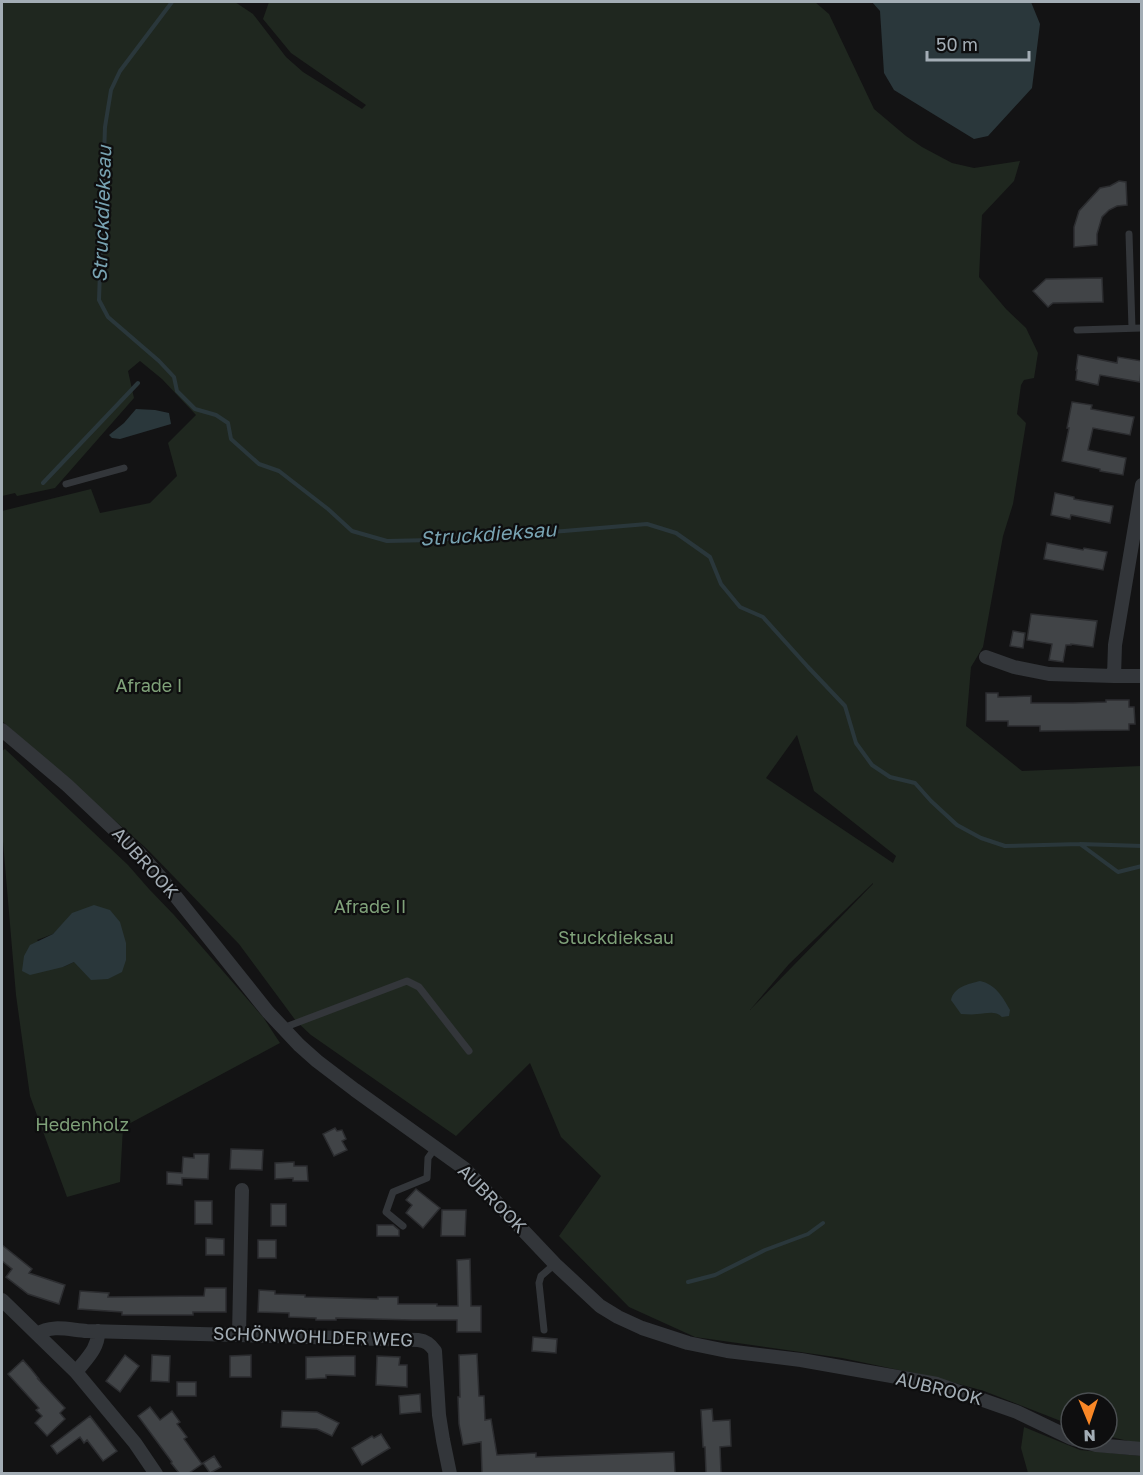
<svg xmlns="http://www.w3.org/2000/svg" width="1143" height="1475" font-family="'Golos Text',sans-serif">
<style>
.green{fill:#1f271f;fill-rule:evenodd}
.water{fill:#2a373b}
.lines{fill:none;stroke-linecap:round;stroke-linejoin:round}
.stream{stroke:#2a373b;stroke-width:4}
.building{fill:#414447;stroke:#2c2d30;stroke-width:1.5}
.lane{stroke:#33363a;stroke-width:7}
.street{stroke:#33363a;stroke-width:14}
.labels{text-anchor:middle;stroke-width:4.5;stroke-linejoin:round;paint-order:stroke}
.park-label{font-size:18px;fill:#7fa179;stroke:#0e0e0f}
.street-label{font-size:18px;fill:#a3adb5;stroke:#0e0e0f}
.water-label{font-size:20px;font-style:italic;fill:#78a3b2;stroke:#0e0e0f}
</style>
<rect width="100%" height="100%" fill="#131314"/>
<!-- green -->
<path class="green" d="M2 2H235L253 14 286 57 303 72 362 109 366 105 291 53 263 19 269 2H815L829 14 874 109 906 136 922 147 952 163 974 168 1020 161 1014 181 982 215 979 277 1006 309 1026 328 1038 353 1034 378 1024 380 1021 385 1017 414 1026 423 1013 504 1003 536 983 647 971 667 966 726 1022 771 1141 766V1444L1107 1436V1403H1071V1425L984 1391 937 1378 842 1358 695 1337 629 1307 559 1236 601 1176 561 1137 530 1063 456 1136 311 1035 296 1021 239 944 146 848 2 721V511L91 489 100 513 150 503 177 476 168 443 196 415 162 379 140 361 128 371 134 398 55 488 17 496 15 493 2 496ZM797 735 814 791 896 856 893 863 766 778ZM873 883V884L750 1010 789 964Z
M5 749 128 865 149 889 174 915 263 1017 280 1043 123 1127 120 1182 67 1197 30 1096 16 995 2 830V751ZM62 925 74 962 63 967 37 940 53 934Z
M1024 1427 1080 1450 1141 1456V1473H1028L1021 1448Z"/>
<!-- water -->
<path class="water" d="M872 2H1031L1040 24 1032 88 988 136 974 139 894 90 884 73 880 11Z
M136 409 155 410 169 413 171 424 120 439 112 438 109 435 124 423Z
M94 905 110 910 120 922 126 943V960L122 972 108 979 91 980 74 962 63 967 30 975 22 971 24 956 30 945 53 934 72 913Z
M980 981C995 984 1003 997 1010 1010L1009 1016 1002 1017C994 1010 987 1014 977 1014 972 1015 966 1014 961 1014L951 1000C954 987 968 984 980 981Z"/>
<g class="lines">
<!-- stream -->
<path class="stream" d="M172 2 120 71 111 90 105 127 99 300 108 317 159 361 174 377 177 391 195 409 216 415 228 423 231 439 259 464 279 471 328 509 352 531 387 541 433 540 564 531 647 524 676 533 710 557 721 584 740 607 763 617 808 667 845 706 856 743 872 765 890 777 915 783 931 801 957 825 981 838 1005 846 1080 844 1118 872 1142 866
M43 483 138 383
M1080 844 1142 846
M688 1282 715 1275 765 1250 808 1234 823 1223"/>
</g>
<!-- building -->
<path class="building" d="M1119 181 1126 182 1127 205 1117 206 1109 210 1102 217 1097 234V245L1074 247V227L1079 211 1100 188 1110 186Z
M1102 278 1103 302 1053 303 1048 307 1033 291 1046 279Z
M1078 355 1117 363 1118 357 1142 361 1140 382 1100 375 1098 385 1076 380 1077 370H1076Z
M1072 402 1092 405 1091 409 1134 417 1130 435 1093 428 1088 450 1126 458 1123 475 1100 471V469L1062 461 1069 428H1067Z
M1055 493 1074 497V499L1113 506 1110 523 1071 515 1070 519 1051 515Z
M1047 543 1083 550 1084 548 1107 552 1103 570 1044 559Z
M1031 614 1097 621 1093 647 1071 644V645H1066L1063 662 1049 660 1052 644 1027 640Z
M1013 631 1025 633 1023 648 1010 646Z
M986 693H998V697L1031 696V703H1073L1106 702V700H1129V707H1134L1135 724H1129V730L1040 731V726H1008V721H986Z
M335 1128 337 1131 342 1130 346 1139 342 1141 347 1150 334 1156 323 1134Z
M231 1149 263 1150 262 1170 230 1169Z
M194 1154H209L208 1179 182 1178V1185L167 1184V1172L182 1173 183 1157 194 1158Z
M294 1162V1166H307L308 1181H293V1178L275 1179V1163Z
M416 1189 440 1208 423 1228 406 1213 412 1205 406 1200Z
M195 1201H212V1224H195Z
M271 1204H286V1226H271Z
M442 1210H466L465 1236H441Z
M377 1225H393L399 1230V1236H377Z
M206 1238 224 1239V1255H206Z
M258 1240H276V1258H258Z
M2 1245 32 1269 29 1273 65 1285 59 1304 28 1294 6 1277 12 1269 2 1261Z
M470 1259 471 1306H481V1332H457V1320H412L336 1318V1320H316V1318L289 1317V1313L258 1312 259 1290 275 1291V1294L305 1295V1297L378 1299V1297H398V1304H437V1306H458L457 1260Z
M205 1288H226V1312H193V1315H122V1312L78 1309 80 1291 109 1293 108 1297 204 1296Z
M533 1337 557 1339 556 1353 532 1351Z
M477 1354 479 1396H484L485 1420 491 1419 497 1455 536 1453V1457L674 1452 675 1473H482L481 1442 463 1445 459 1424 458 1397H460L459 1355Z
M125 1355 139 1366 120 1392 106 1381Z
M152 1355 170 1356 169 1382 151 1381Z
M251 1355V1377H230V1356Z
M344 1356H355V1376L326 1375V1378L306 1379V1357Z
M377 1356 400 1357 399 1365H407V1387L376 1385Z
M23 1360 31 1369 39 1379H38L65 1408 60 1413 65 1419 47 1436 35 1423 42 1416 36 1410 39 1408 8 1374Z
M177 1382H196V1396H177Z
M420 1394 421 1412 400 1414 399 1396Z
M150 1407 160 1420 172 1411 180 1422 177 1424 187 1437 184 1439 202 1464 189 1473H179L171 1463 172 1462 138 1416Z
M712 1409 713 1421 730 1420 731 1446 720 1447 721 1473H706L705 1447H703L701 1410Z
M282 1411 317 1412 339 1423 332 1436 317 1429 281 1427Z
M90 1416 117 1451 103 1461 87 1440 84 1443 80 1437 57 1454 51 1446Z
M381 1434 390 1448 362 1465 352 1448 372 1436 374 1438Z
M214 1456 221 1467 210 1473 203 1463Z"/>
<g class="lines">
<!-- lane -->
<path class="lane" d="M1129 234 1132 328
M1077 330 1142 328
M66 484 124 468
M283 1028 407 981 419 987 469 1051
M403 1226 386 1212 393 1192 427 1178 428 1158 435 1148
M544 1330 539 1283 541 1276 555 1264"/>
<!-- street -->
<path class="street" d="M986 657 1014 667 1049 674 1114 676H1142
M1114 676 1115 645 1142 485
M2 730 67 785 138 852 161 878 268 1012 299 1045 317 1061 355 1090 465 1169 555 1264 600 1306 618 1317 642 1328 688 1343 727 1351 801 1360 937 1384 1017 1412 1071 1438
M2 1300 76 1372 135 1443 156 1474
M37 1334C52 1324 70 1330 87 1331L418 1340C426 1341 430 1344 435 1351L439 1415 443 1440 450 1474
M239 1335 242 1190
M76 1372C86 1359 99 1348 98 1331
M1074 1439 1096 1445 1142 1449"/>
</g>
<g class="labels">
<!-- park labels -->
<g class="park-label">
<text x="149" y="692">Afrade I</text>
<text x="370" y="913">Afrade II</text>
<text x="616" y="944">Stuckdieksau</text>
<text x="82" y="1131">Hedenholz</text>
</g>
<!-- street labels -->
<g class="street-label">
<text transform="translate(145 863) rotate(48)" y="6">AUBROOK</text>
<text transform="translate(492 1199) rotate(45)" y="6">AUBROOK</text>
<text transform="translate(313 1337) rotate(2)" y="6">SCHÖNWOHLDER WEG</text>
<text transform="translate(939 1389) rotate(14)" y="6">AUBROOK</text>
</g>
<!-- water labels -->
<g class="water-label">
<text transform="translate(102 214) rotate(-88)" y="7">Struckdieksau</text>
<text transform="translate(488 534) rotate(-4)" y="7">Struckdieksau</text>
</g>
</g>
<!-- border -->
<rect width="1143" height="1475" fill="none" stroke="#a3adb5" stroke-width="6"/>
<!-- north arrow -->
<g transform="translate(1089 1421) rotate(178)"><circle r="28" fill="#0e0e0f" stroke="#4a4e51" stroke-width="1.5"/>
<path d="M0-4.5L10 22L0 15L-10 22Z" fill="#f98726"/>
<text y="-9" font-size="16" font-weight="bold" text-anchor="middle" fill="#a3adb5">N</text>
</g>
<!-- scale -->
<path d="M927 51v9h102v-9" fill="none" stroke="#a3adb5" stroke-width="3"/>
<text x="936" y="51" font-size="18" fill="#a3adb5" stroke="#0e0e0f" stroke-width="4.5" paint-order="stroke">50 m</text>
</svg>
